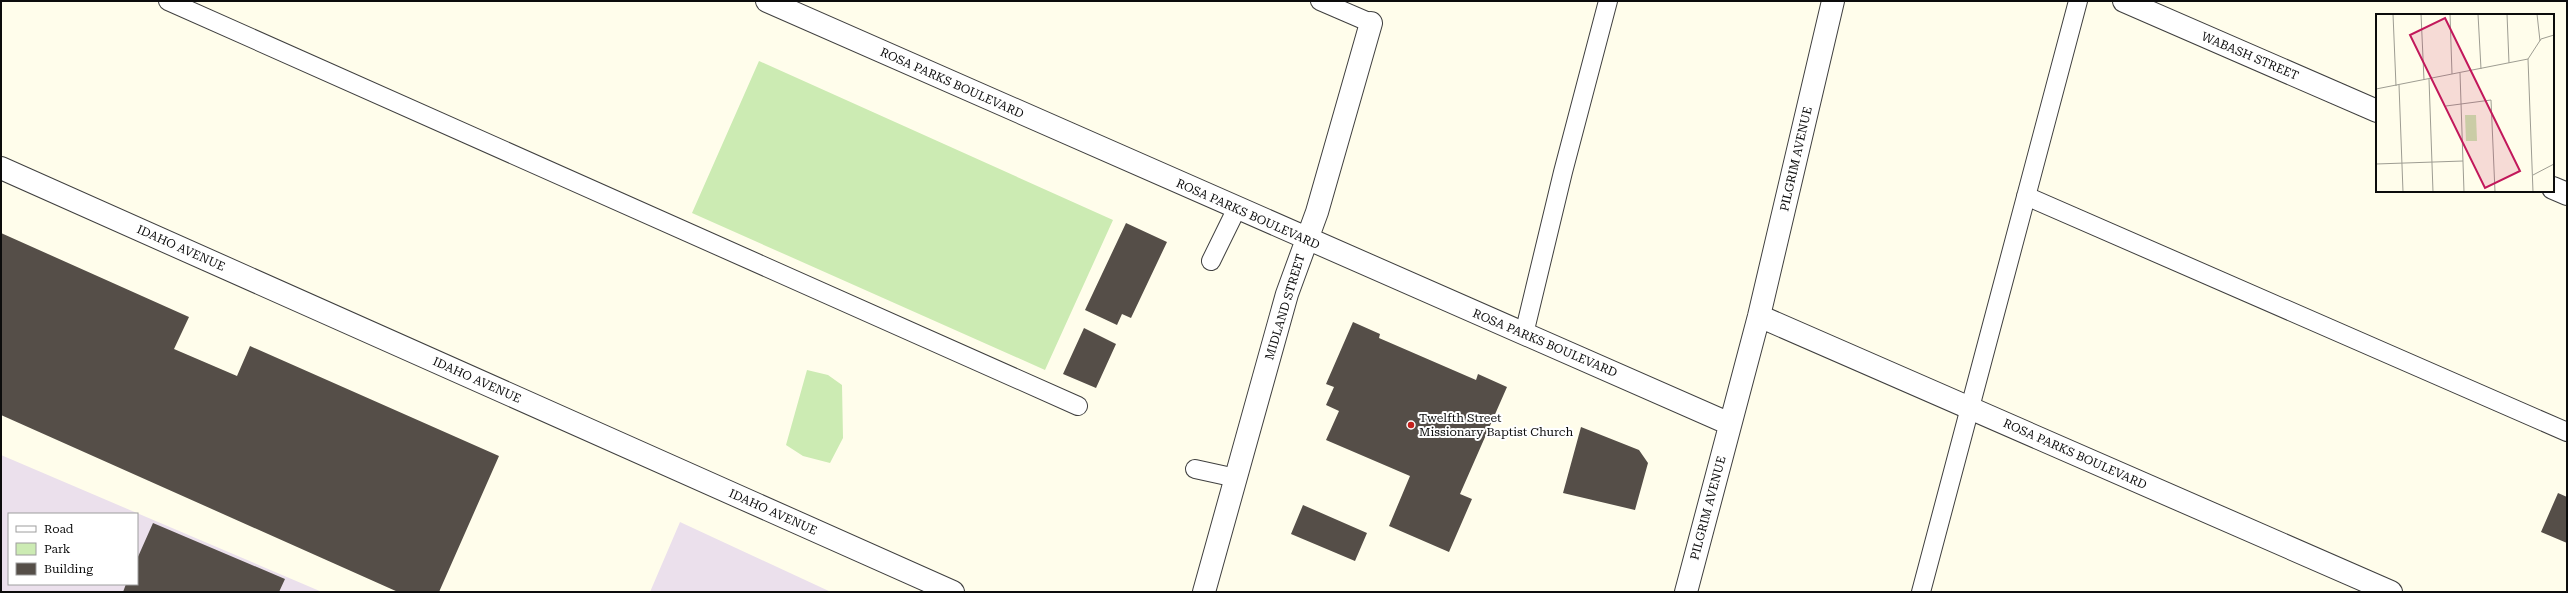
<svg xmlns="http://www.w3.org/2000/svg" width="2568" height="593" font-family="'Roboto Serif',serif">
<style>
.industrial{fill:#ebe0ec;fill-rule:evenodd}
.green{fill:#ccebb3}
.building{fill:#554e48}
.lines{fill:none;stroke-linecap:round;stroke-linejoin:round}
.lane-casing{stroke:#3f3f3f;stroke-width:20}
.street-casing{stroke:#3f3f3f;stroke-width:24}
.lane{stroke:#fff;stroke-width:18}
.street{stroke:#fff;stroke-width:22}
.poi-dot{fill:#c3221e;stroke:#fff;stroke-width:1.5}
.labels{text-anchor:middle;stroke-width:4;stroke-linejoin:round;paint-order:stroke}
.street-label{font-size:12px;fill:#0c0c0c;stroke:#fff}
.poi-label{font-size:12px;fill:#0c0c0c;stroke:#fff;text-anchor:start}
.inset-road{fill:none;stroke:#9e9d92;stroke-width:1}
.view{fill:#c2185b;fill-opacity:0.15;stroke:#c2185b;stroke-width:2}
.inset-edge{fill:none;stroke:#0c0c0c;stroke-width:2}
</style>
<rect width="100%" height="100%" fill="#fffdeb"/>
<!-- industrial -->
<path class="industrial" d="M1 455 322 592H1ZM9 514H137V584H9Z
M680 522 831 592H650Z"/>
<!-- green -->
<path class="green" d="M759 61 1113 220 1045 370 692 213Z
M807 370 828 375 842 385 843 438 830 463 803 456 786 445Z"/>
<!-- building -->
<path class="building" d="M1126 223 1167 242 1131 318 1122 314 1117 325 1085 310Z
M1 233 189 317 174 349 237 376 250 346 499 456 439 592H398L1 415Z
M1353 322 1380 334 1379 338 1476 380 1478 374 1507 387 1460 494 1472 499 1449 552 1389 526 1410 476 1326 440 1339 411 1326 405 1334 387 1326 384Z
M1084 328 1116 344 1096 388 1063 374Z
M1581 427 1639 450 1648 463 1635 510 1563 493Z
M2558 493 2567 497V543L2541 532Z
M1303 505 1367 533 1355 561 1291 534Z
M153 523 285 579 279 592H123L126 584H137V559Z"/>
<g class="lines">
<defs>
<path id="lane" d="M168 1 1078 406
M1320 1 1371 23
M2026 196 2567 432
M1211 261 1237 208
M1524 334 1563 172 1608 1
M1195 469 1236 478
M1921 592 2078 1"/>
<path id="street" d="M767 1 1730 424
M2124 1 2377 111
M1 168 953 592
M2553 188 2567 194
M1759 316 2391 592
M1204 592 1287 294 1317 212 1371 23
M1686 592 1759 316 1833 1"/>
</defs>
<!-- lane casing -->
<use href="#lane" class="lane-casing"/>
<!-- street casing -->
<use href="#street" class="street-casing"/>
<!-- lane -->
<use href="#lane" class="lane"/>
<!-- street -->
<use href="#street" class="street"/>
</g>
<!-- markers -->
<circle class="poi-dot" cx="1411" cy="425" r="4"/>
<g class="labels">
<!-- street labels -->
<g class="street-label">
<text transform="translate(2250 56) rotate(23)" y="4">WABASH STREET</text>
<text transform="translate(952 83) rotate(24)" y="4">ROSA PARKS BOULEVARD</text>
<text transform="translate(1796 159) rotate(-77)" y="4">PILGRIM AVENUE</text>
<text transform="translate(1248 214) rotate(24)" y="4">ROSA PARKS BOULEVARD</text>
<text transform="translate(181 248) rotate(24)" y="4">IDAHO AVENUE</text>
<text transform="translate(1285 307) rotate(-73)" y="4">MIDLAND STREET</text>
<text transform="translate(1545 343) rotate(23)" y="4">ROSA PARKS BOULEVARD</text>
<text transform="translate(477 380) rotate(24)" y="4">IDAHO AVENUE</text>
<text transform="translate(2075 454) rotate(24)" y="4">ROSA PARKS BOULEVARD</text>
<text transform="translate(1708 508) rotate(-75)" y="4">PILGRIM AVENUE</text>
<text transform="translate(773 512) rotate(24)" y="4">IDAHO AVENUE</text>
</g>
<!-- poi labels -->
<g class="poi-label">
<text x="1419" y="422">Twelfth Street<tspan x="1419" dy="14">Missionary Baptist Church</tspan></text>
</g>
</g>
<!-- overview -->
<g transform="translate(2376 14)">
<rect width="178" height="178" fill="#fffdeb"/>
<path d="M89 101H100L101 127H90Z" fill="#ccebb3"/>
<path class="inset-road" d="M17 0 20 72M45 0 48 66M74 0 76 60M102 0 105 55M131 0 133 49M161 0 164 27M152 45 157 178M152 45 165 25 178 21M84 59 88 178M53 65 57 178M23 71 27 178M0 75 152 45M70 92 115 86 119 178M0 150 87 147M157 161 178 150"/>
<path class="view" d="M69 4 144 157 109 174 34 21Z"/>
<rect width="178" height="178" class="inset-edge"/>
</g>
<!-- border -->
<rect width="2568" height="593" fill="none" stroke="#0c0c0c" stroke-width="4"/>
<!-- legend -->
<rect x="8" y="513" width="130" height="72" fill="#ffffff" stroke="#9e9e9e"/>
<rect x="16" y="526" width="20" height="6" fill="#ffffff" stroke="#9e9e9e"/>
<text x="44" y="533" font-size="12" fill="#0c0c0c">Road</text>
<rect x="16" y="543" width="20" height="12" fill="#ccebb3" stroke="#9e9e9e"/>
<text x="44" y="553" font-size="12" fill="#0c0c0c">Park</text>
<rect x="16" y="563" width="20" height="12" fill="#554e48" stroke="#9e9e9e"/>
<text x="44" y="573" font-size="12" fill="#0c0c0c">Building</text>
</svg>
